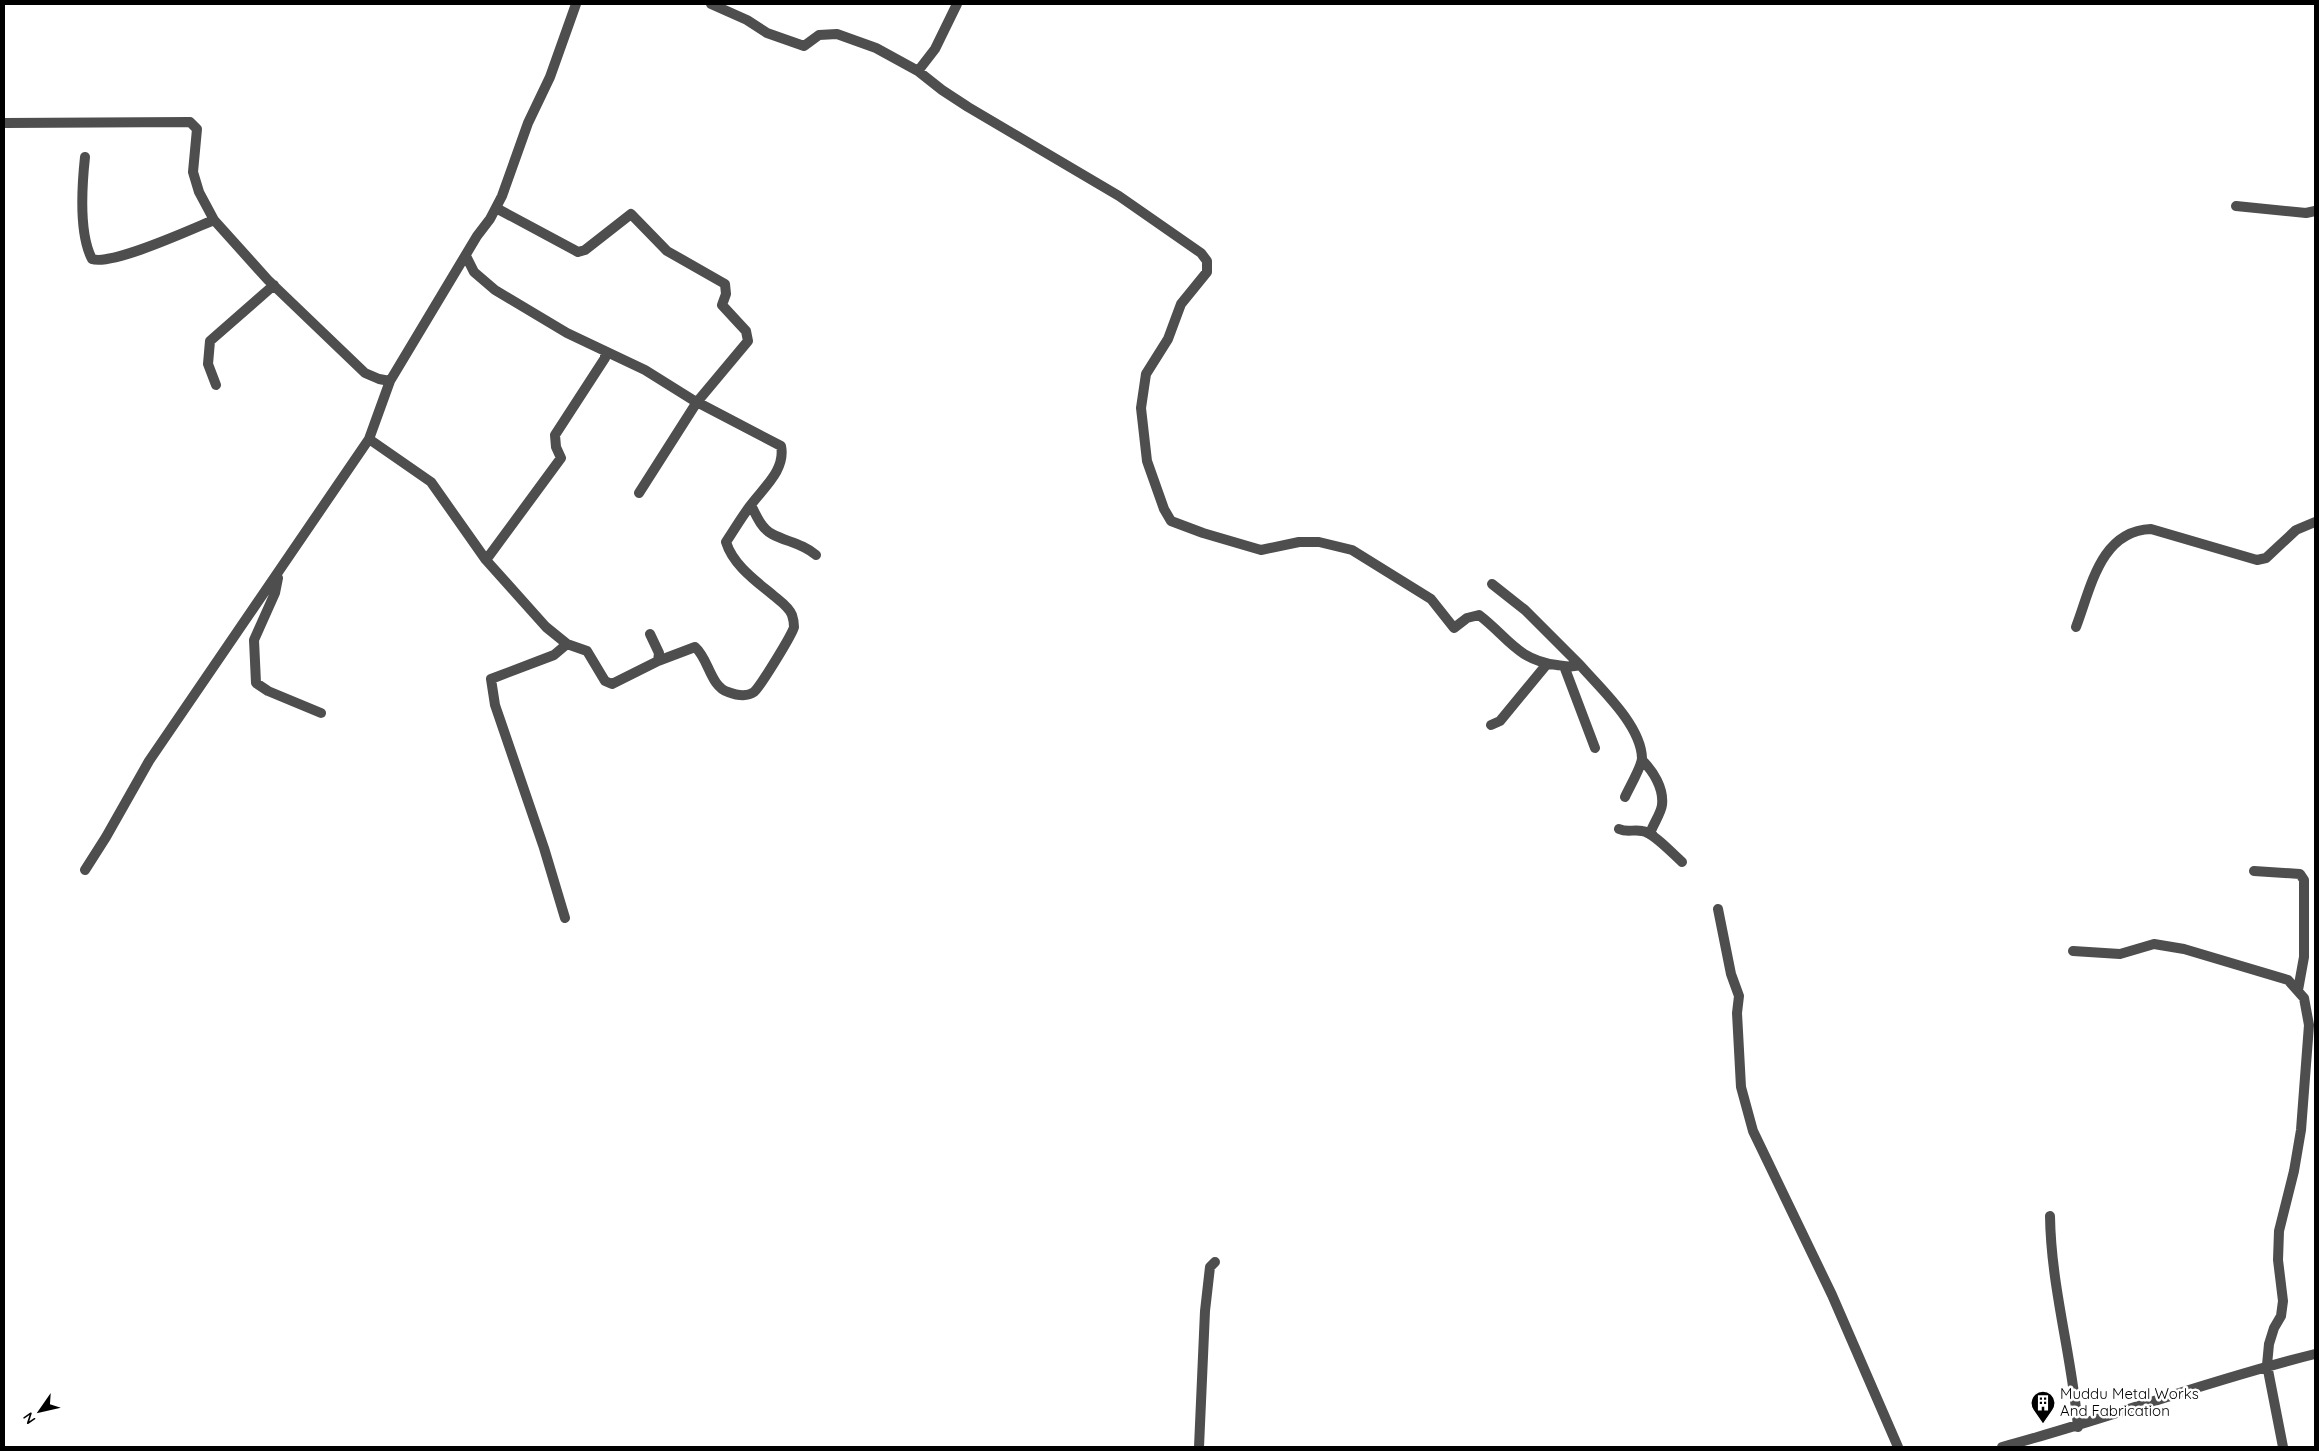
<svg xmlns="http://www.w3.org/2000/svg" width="2319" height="1451" font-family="Quicksand,sans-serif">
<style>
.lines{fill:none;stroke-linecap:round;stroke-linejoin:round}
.minor{stroke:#4e4e4e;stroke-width:10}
.labels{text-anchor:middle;stroke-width:5;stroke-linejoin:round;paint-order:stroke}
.poi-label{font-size:15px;fill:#000;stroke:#fff;text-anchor:start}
</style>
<rect width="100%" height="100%" fill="#fff"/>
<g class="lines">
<!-- minor -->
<path class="minor" d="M711 4 747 20 767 33 804 46 819 35 837 34 876 48 918 71 942 90 968 107 1119 196 1201 253 1207 261V272L1181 304 1168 339 1146 374 1141 408 1147 461 1164 509 1171 521 1203 533 1261 550 1299 542H1319L1352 550 1431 599 1454 628 1467 618 1479 615C1508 637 1517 660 1557 665 1564 666 1573 668 1580 665L1525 610 1492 584
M918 71 935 49 957 4
M4 123 190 122 197 129 193 172 199 192 214 220 268 280 365 373 379 379 390 381
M85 157C82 185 79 234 92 259 112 266 192 229 214 220
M2236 206 2306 213 2315 211
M496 208 578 252 585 250 631 214 667 251 725 284 726 294 722 305 746 331 748 341 697 402 639 493
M466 256 474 272 495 290 567 333 645 370 693 400 781 446C786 470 763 488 750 506 741 518 734 530 726 542 733 565 756 581 774 596 780 601 789 607 792 615 793 618 794 624 794 627 792 635 760 687 754 692 747 697 736 695 728 692 710 686 709 659 695 647L658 661
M216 385 208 364 210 341 274 285
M369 439 431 482 486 560 546 627 567 644 587 651 605 681 612 684 658 661 659 653 650 634
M751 505C756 515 761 528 772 534 787 542 802 543 816 555
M486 560 561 458 556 447 555 435 605 358V351
M278 578 275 593 254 640 256 683 268 691 321 713
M2076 627C2091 588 2100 531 2151 529L2257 560 2266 558 2296 530 2315 522
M1580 665C1601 689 1641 725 1642 758 1642 766 1629 788 1625 797
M1564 666 1595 748
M1491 725 1500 721 1547 664
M1642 760C1653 771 1664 788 1662 805 1661 813 1654 823 1651 831L1653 836
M1619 829C1628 833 1633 829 1642 831 1653 832 1673 854 1682 862
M85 870 106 837 149 761 369 439 390 381 477 236 490 219 502 196 528 123 550 77 576 4
M2254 871 2300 874 2304 880V957L2298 990
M1718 909 1731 974 1739 996 1737 1013 1741 1087 1753 1131 1832 1295 1898 1447
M565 918 544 848 495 705 491 679 554 655 567 644
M2073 951 2120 954 2154 944 2184 949 2288 980 2304 998 2309 1025 2301 1130 2294 1171 2279 1231 2278 1260 2283 1301 2281 1316 2274 1328 2269 1344 2267 1365 2283 1447
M2050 1216C2051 1287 2072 1356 2078 1427
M1199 1447 1205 1311 1210 1267 1215 1262
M2002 1447C2107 1419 2209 1380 2315 1354"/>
</g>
<!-- icons -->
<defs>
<symbol id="building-pin" viewBox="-11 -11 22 30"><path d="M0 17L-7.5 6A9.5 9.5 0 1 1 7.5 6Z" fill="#000" stroke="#fff"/><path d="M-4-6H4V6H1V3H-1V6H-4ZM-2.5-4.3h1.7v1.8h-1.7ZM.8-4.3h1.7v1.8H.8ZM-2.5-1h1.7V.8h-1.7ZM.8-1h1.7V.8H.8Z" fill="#fff"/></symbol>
</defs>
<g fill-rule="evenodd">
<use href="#building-pin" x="2029" y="1389" width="28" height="38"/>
</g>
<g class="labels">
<!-- poi labels -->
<g class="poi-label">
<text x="2060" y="1399">Muddu Metal Works<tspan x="2060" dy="17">And Fabrication</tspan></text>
</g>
</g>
<!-- border -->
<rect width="2319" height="1451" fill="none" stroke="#000000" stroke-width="10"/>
<!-- north arrow -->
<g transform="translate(40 1411) rotate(236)" stroke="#ffffff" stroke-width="4" paint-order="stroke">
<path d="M0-4L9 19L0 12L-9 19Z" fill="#000000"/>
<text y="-8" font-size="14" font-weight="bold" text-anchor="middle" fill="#000000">N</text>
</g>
</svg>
